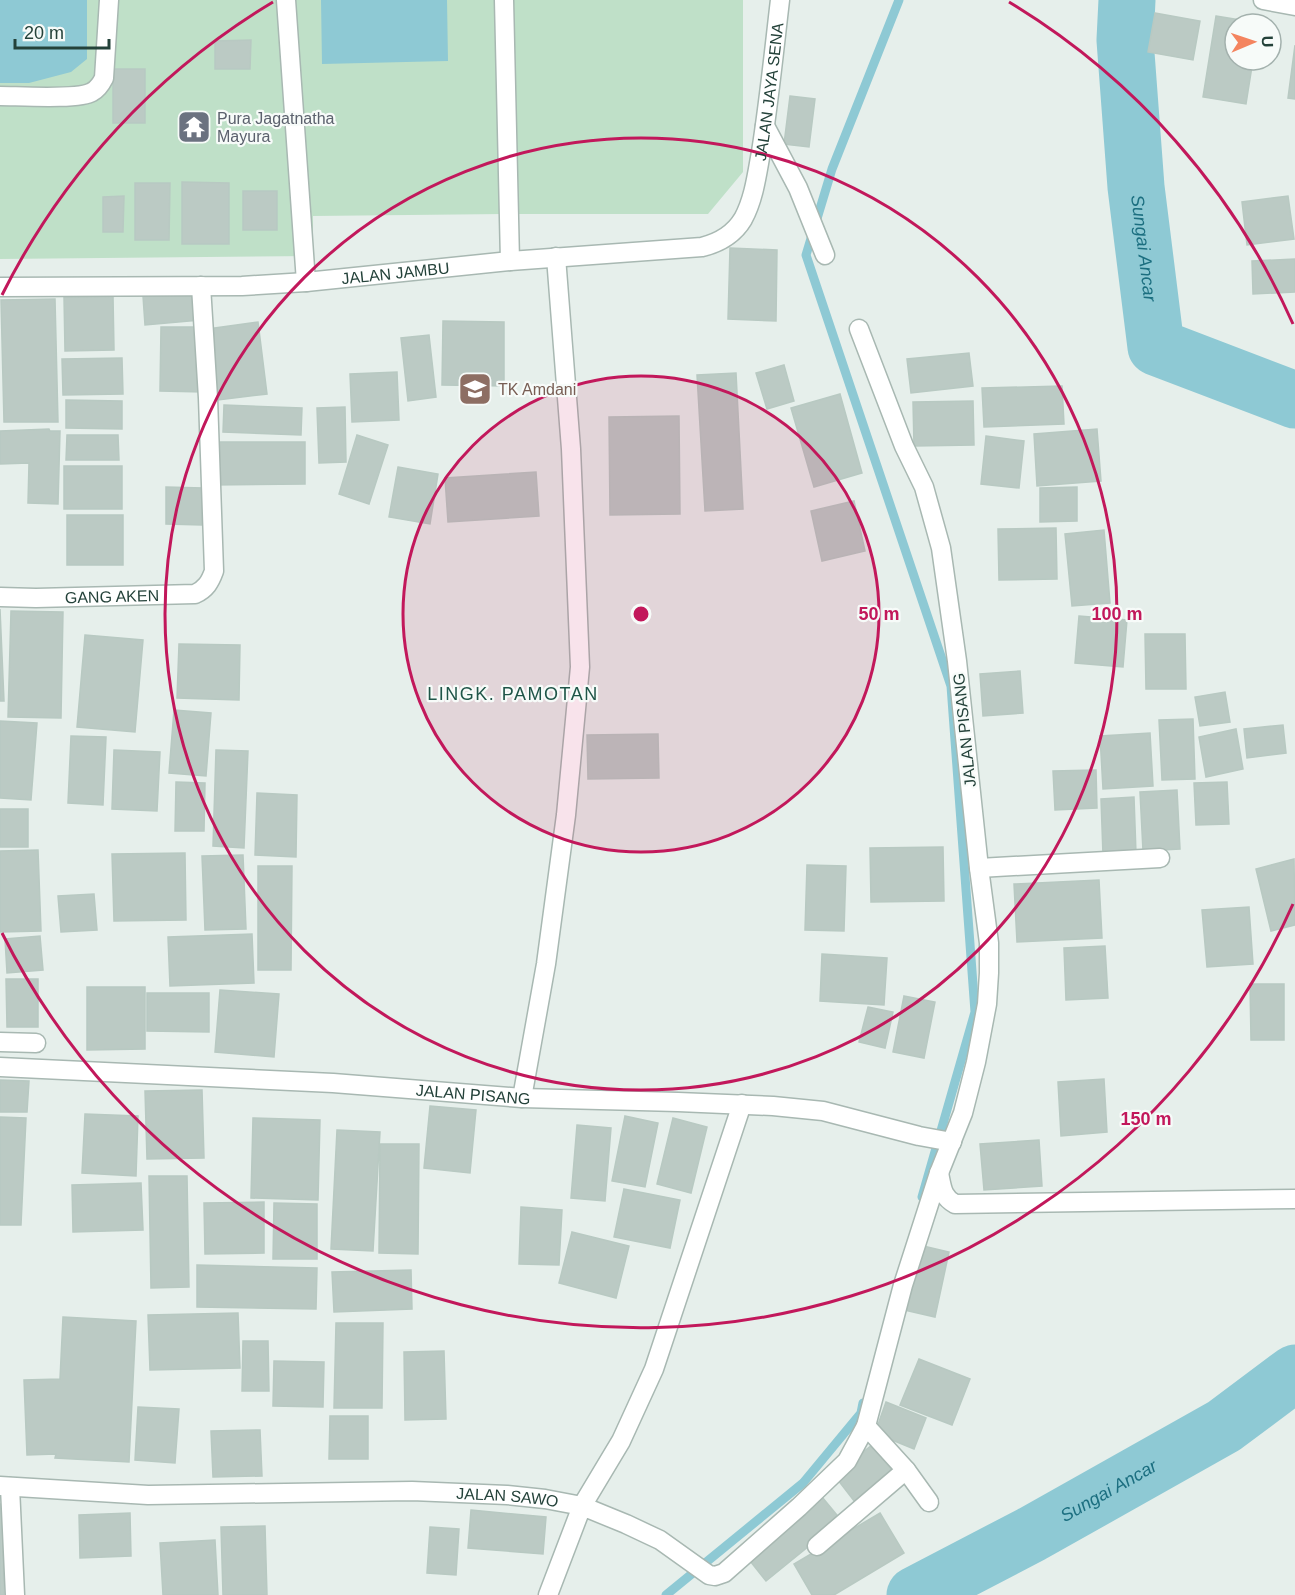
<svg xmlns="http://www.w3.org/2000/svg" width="1295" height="1595" font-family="Helvetica,sans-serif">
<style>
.green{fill:#bfe0c8}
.water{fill:#8ec9d4}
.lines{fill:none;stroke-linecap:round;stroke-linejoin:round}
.stream{stroke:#8ec9d4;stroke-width:9}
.river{stroke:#8ec9d4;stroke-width:57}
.building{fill:#bbcac4;stroke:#b8c9c2;stroke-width:1.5}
.minor-casing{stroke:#a8b8b2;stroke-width:21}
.minor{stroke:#fff;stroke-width:18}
.ring{fill:none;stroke:#c2185b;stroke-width:3}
.labels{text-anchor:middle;stroke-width:4.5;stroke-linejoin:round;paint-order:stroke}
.street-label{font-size:16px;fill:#24423a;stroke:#f7fbf9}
.worship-label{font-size:16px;fill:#5b616d;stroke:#f7fbf9;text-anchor:start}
.education-label{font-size:16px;fill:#785e54;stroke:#f7fbf9;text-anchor:start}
.water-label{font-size:18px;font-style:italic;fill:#1c6f80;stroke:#f7fbf9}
.neighbourhood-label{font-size:18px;letter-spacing:1.5px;fill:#1f5548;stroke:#f7fbf9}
.centre{fill:#c2185b;stroke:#f7fbf9;stroke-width:3}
.ring-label{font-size:18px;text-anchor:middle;font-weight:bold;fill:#c2185b;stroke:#f7fbf9;stroke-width:4.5;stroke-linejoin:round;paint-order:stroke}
</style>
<rect width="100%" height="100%" fill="#e6efeb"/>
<!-- green -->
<path class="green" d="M0 0H743V172L708 214H504L313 216V256L0 259Z"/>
<!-- water -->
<path class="water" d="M0 0H87V59L71 72 29 83H0Z
M321 0H447L448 61 322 64Z"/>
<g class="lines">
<!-- stream -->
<path class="stream" d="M899 0 832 169 806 255 951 686 975 1012 922 1197
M666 1595 803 1483 861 1413 863 1403"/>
<!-- river -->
<g class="river">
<path id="s1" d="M1127 0 1125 40 1136 187 1156 347 1295 400"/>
<path id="s2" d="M915 1595 1032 1534 1224 1426 1295 1373"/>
</g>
</g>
<!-- building -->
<path class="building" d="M1155 13 1200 21 1193 60 1148 52Z
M1216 16 1259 23 1235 24V60H1253L1246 104 1203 97Z
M251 40 250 69H215V41Z
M1295 45V99L1288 98Z
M113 69H145V123H113Z
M790 96 815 99 809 147 784 144Z
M182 182 229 183V244H182Z
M135 183H170L169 240H135Z
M243 191H277V230H243Z
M124 196 123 232H103V197Z
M1288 196 1294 239 1247 245 1242 202Z
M730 248 777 250 776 321 728 319Z
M1295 259V292L1253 294 1252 261Z
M197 290 200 320 145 325 143 296Z
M113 296 114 350 65 351 64 297Z
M55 299 58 422H4L1 300Z
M443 321 504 322V386L442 385Z
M258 322 267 394 218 400 208 329Z
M161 327H203V392L160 391Z
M429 335 436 397 408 401 401 338Z
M969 353 973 386 911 393 907 359Z
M122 358 123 394 63 395 62 359Z
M784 365 794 401 767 409 756 373Z
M397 372 399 420 352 422 350 374Z
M736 373 743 509 705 511 697 375Z
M1062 386 1064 424 984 427 982 388Z
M840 394 862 473 814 487 791 408Z
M66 400 122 401V429L66 428Z
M973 401 974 445 914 446 913 402Z
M224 405 302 408 301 435 223 432Z
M345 407 346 462 319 463 317 408Z
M679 416 680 514 610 515 609 417Z
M49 429 50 431H60L58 504 28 503 29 463 0 464V431Z
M1097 429 1101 481 1037 486 1034 434Z
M67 435H118L119 460H66Z
M357 435 388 445 369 504 339 494Z
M986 436 1024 441 1019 488 981 484Z
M211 442H305V484L211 485Z
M64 466H122V509H64Z
M398 467 438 474 430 524 389 517Z
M536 472 539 516 448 522 445 478Z
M166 487 203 488 202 525 166 524Z
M1077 487V521L1040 522V488Z
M854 501 865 551 822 561 811 511Z
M67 515H123V565H67Z
M1056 528 1057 579 999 580 998 529Z
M1104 530 1110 603 1072 606 1065 534Z
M0 609 4 701H0Z
M11 611 63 612 61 718 8 717Z
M1079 616 1127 620 1123 667 1075 663Z
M1145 634H1185L1186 689H1146Z
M85 635 143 640 135 732 77 727Z
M179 644 240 645 239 700 177 698Z
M1020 671 1023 713 983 716 980 674Z
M1225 692 1230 722 1200 726 1195 697Z
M174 710 211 713 206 776 169 773Z
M1193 719 1195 779 1162 780 1159 720Z
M0 721 37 723 31 800 0 798Z
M1283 725 1286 753 1247 758 1244 729Z
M1236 729 1243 769 1206 777 1199 737Z
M1150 733 1153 786 1103 789 1100 736Z
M658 734 659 778 588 779 587 735Z
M71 736 106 737 103 805 68 803Z
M114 750 160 752 157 811 112 809Z
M216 750 248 751 244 848 213 846Z
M1096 770 1097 808 1055 810 1053 771Z
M176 782 205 783 204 831H175Z
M1227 782 1229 824 1196 825 1194 783Z
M1177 790 1180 849 1143 851 1140 792Z
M257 793 297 795 296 857 255 855Z
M1134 797 1136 853 1103 855 1101 799Z
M0 809H28V847H0Z
M943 847 944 901 871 902 870 848Z
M38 850 41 931 0 932V851Z
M185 853 186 920 114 921 112 854Z
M243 855 246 929 205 930 202 856Z
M1294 859 1295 925 1271 931 1256 869Z
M807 865 846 866 844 931 805 930Z
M258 866H292L291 970H258Z
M1099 880 1102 938 1017 942 1014 884Z
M94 894 97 930 61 932 58 896Z
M1249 907 1253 964 1207 967 1202 910Z
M252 934 254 983 170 986 168 937Z
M40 936 43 970 7 973 5 939Z
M1105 946 1108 998 1066 1000 1064 948Z
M822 954 887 958 884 1005 820 1001Z
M6 979H38V1027H7Z
M1250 984H1284V1040H1251Z
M87 987H145V1049L87 1050Z
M220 990 279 994 274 1057 215 1052Z
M147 993H209V1032L147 1031Z
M904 996 935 1002 924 1058 893 1052Z
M868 1007 893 1012 885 1048 859 1042Z
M1104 1079 1107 1132 1061 1136 1058 1082Z
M0 1080 29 1081 27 1112H0Z
M202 1090 204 1158 147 1159 145 1091Z
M430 1106 476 1110 470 1173 424 1168Z
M85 1114 138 1116 136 1176 82 1173Z
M625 1116 658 1123 645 1187 612 1181Z
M0 1117 26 1118 21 1225H0Z
M253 1118 320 1120 318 1200 251 1198Z
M673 1118 707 1127 691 1193 657 1184Z
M577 1125 611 1128 605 1201 571 1198Z
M337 1130 380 1132 373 1251 331 1249Z
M1039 1140 1042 1186 984 1190 980 1144Z
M380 1144H419L418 1254 379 1253Z
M149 1176H187L189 1287 151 1288Z
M141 1183 143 1230 73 1232 72 1185Z
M624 1189 680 1200 670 1248 614 1237Z
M264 1202V1253L205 1254 204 1203Z
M274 1203 317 1204V1259H273Z
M521 1207 562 1210 559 1265 519 1264Z
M572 1232 629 1246 616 1298 559 1283Z
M919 1245 949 1252 935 1317 904 1310Z
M197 1265 317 1268 316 1309 197 1307Z
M411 1270 412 1309 334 1312 332 1272Z
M238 1313 240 1368 150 1370 148 1315Z
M63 1317 136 1321 129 1462 55 1458 56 1454 27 1455 24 1380 60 1379Z
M336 1323H383L382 1408H334Z
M243 1341H268L269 1391H242Z
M444 1351 446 1419 405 1420 404 1352Z
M919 1359 970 1379 952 1425 900 1405Z
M274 1361 324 1362 323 1407 273 1406Z
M886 1402 926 1418 914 1449 875 1433Z
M138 1407 179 1409 175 1463 135 1460Z
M330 1416H368V1459H329Z
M260 1430 262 1476 213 1477 211 1431Z
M872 1445 897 1477 858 1506 834 1475Z
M822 1497 841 1520 766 1581 747 1557Z
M0 1504H2L4 1595H0Z
M471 1510 546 1517 543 1554 468 1548Z
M130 1513 131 1556 80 1558 79 1515Z
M880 1513 904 1553 834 1595H812L794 1564Z
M265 1526 267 1595H223L221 1527Z
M430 1527 459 1529 456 1575 427 1573Z
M215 1540 218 1595H163L160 1543Z"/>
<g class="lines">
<defs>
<g id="minor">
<path d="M286 0 306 282"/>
<path d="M504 0 510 261"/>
<path d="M1263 0 1295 6"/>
<path d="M0 96C18 96 79 100 92 92 98 89 101 84 104 78L109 0"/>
<path d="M765 126 798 188 825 255"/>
<path id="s3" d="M0 287 242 286 306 282 510 261 702 247C718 243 734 234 743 219 754 199 757 174 761 152 769 102 774 51 780 0"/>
<path id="s4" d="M0 597 36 598 195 594C206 589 210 582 214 571L208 398 201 286"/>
<path d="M979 868 1160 858"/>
<path d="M0 1042 36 1043"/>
<path id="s5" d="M0 1067 333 1083 522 1098 678 1102 773 1106 823 1111 919 1136 952 1142"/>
<path d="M522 1098 546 964 566 815 580 667 571 449 556 257"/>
<path d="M939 1173C942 1187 942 1197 955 1204L1295 1199"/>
<path d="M866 1426 906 1470 929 1502"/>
<path id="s6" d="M0 1486 148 1495 412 1491 507 1495 545 1499 582 1506 621 1441 654 1369 742 1104"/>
<path d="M10 1487 15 1595"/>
<path d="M817 1546 906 1470"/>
<path d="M548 1595 582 1506 626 1524 660 1540 709 1575 715 1576 724 1573 799 1507 847 1461 866 1426 903 1285 939 1173 963 1113 976 1062 987 1004 989 973V943L979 868 957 661 941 548 924 487 904 446 859 329"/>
</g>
</defs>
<!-- minor casing -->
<use href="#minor" class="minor-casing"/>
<!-- minor -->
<use href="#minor" class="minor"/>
</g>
<!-- distance rings -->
<circle cx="641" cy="614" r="238" fill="#c2185b" fill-opacity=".12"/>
<g class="ring">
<circle cx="641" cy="614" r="238"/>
<circle cx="641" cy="614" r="476"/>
<path d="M1293 904A714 714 0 0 1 2 933M2 295A714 714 0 0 1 273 2M1009 2A714 714 0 0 1 1293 324"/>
</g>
<!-- icons -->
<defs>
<symbol id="temple-square" viewBox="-11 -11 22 22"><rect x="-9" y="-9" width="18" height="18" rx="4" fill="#6b7280" stroke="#f7fbf9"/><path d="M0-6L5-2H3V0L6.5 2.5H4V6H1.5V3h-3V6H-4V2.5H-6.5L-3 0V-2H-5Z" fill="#fff"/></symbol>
<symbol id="school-square" viewBox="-11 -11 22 22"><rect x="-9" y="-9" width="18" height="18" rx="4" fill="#8d6e63" stroke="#f7fbf9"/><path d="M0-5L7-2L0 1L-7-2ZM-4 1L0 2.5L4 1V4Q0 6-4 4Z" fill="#fff"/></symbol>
</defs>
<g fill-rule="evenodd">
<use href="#temple-square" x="175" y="108" width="38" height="38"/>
<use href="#school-square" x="456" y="370" width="38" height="38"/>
</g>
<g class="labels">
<!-- street labels -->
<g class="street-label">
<text dy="6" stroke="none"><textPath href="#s3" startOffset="885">JALAN JAYA SENA</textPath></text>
<text dy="6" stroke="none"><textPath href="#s3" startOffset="396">JALAN JAMBU</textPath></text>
<text dy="6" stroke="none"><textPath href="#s4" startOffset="112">GANG AKEN</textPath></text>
<text transform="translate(964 730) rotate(-96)" y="6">JALAN PISANG</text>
<text dy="6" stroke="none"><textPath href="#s5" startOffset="474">JALAN PISANG</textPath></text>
<text dy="6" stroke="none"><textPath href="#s6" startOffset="508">JALAN SAWO</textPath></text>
</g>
<!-- worship labels -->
<g class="worship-label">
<text x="217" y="124">Pura Jagatnatha<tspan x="217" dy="18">Mayura</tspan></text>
</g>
<!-- education labels -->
<g class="education-label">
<text x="498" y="395">TK Amdani</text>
</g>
<!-- water labels -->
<g class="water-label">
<text dy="6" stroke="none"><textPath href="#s1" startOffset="249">Sungai Ancar</textPath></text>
<text dy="6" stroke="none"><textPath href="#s2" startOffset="220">Sungai Ancar</textPath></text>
</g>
<!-- neighbourhood labels -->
<g class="neighbourhood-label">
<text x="513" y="700">LINGK. PAMOTAN</text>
</g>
</g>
<circle cx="641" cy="614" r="9" class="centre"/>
<g class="ring-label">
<text x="879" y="620">50 m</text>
<text x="1117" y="620">100 m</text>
<text x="1146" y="1125">150 m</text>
</g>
<!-- north arrow -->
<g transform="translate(1253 42) rotate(88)"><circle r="28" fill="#f7fbf9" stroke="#a3b1ad" stroke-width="1.5"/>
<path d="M0-4.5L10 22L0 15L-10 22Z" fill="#f4845f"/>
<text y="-9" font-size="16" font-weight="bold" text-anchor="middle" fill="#24423a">U</text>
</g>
<!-- scale -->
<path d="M15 39v9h94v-9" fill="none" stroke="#24423a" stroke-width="3"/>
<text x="24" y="39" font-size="18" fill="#24423a" stroke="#f7fbf9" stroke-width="4.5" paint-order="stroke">20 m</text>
</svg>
